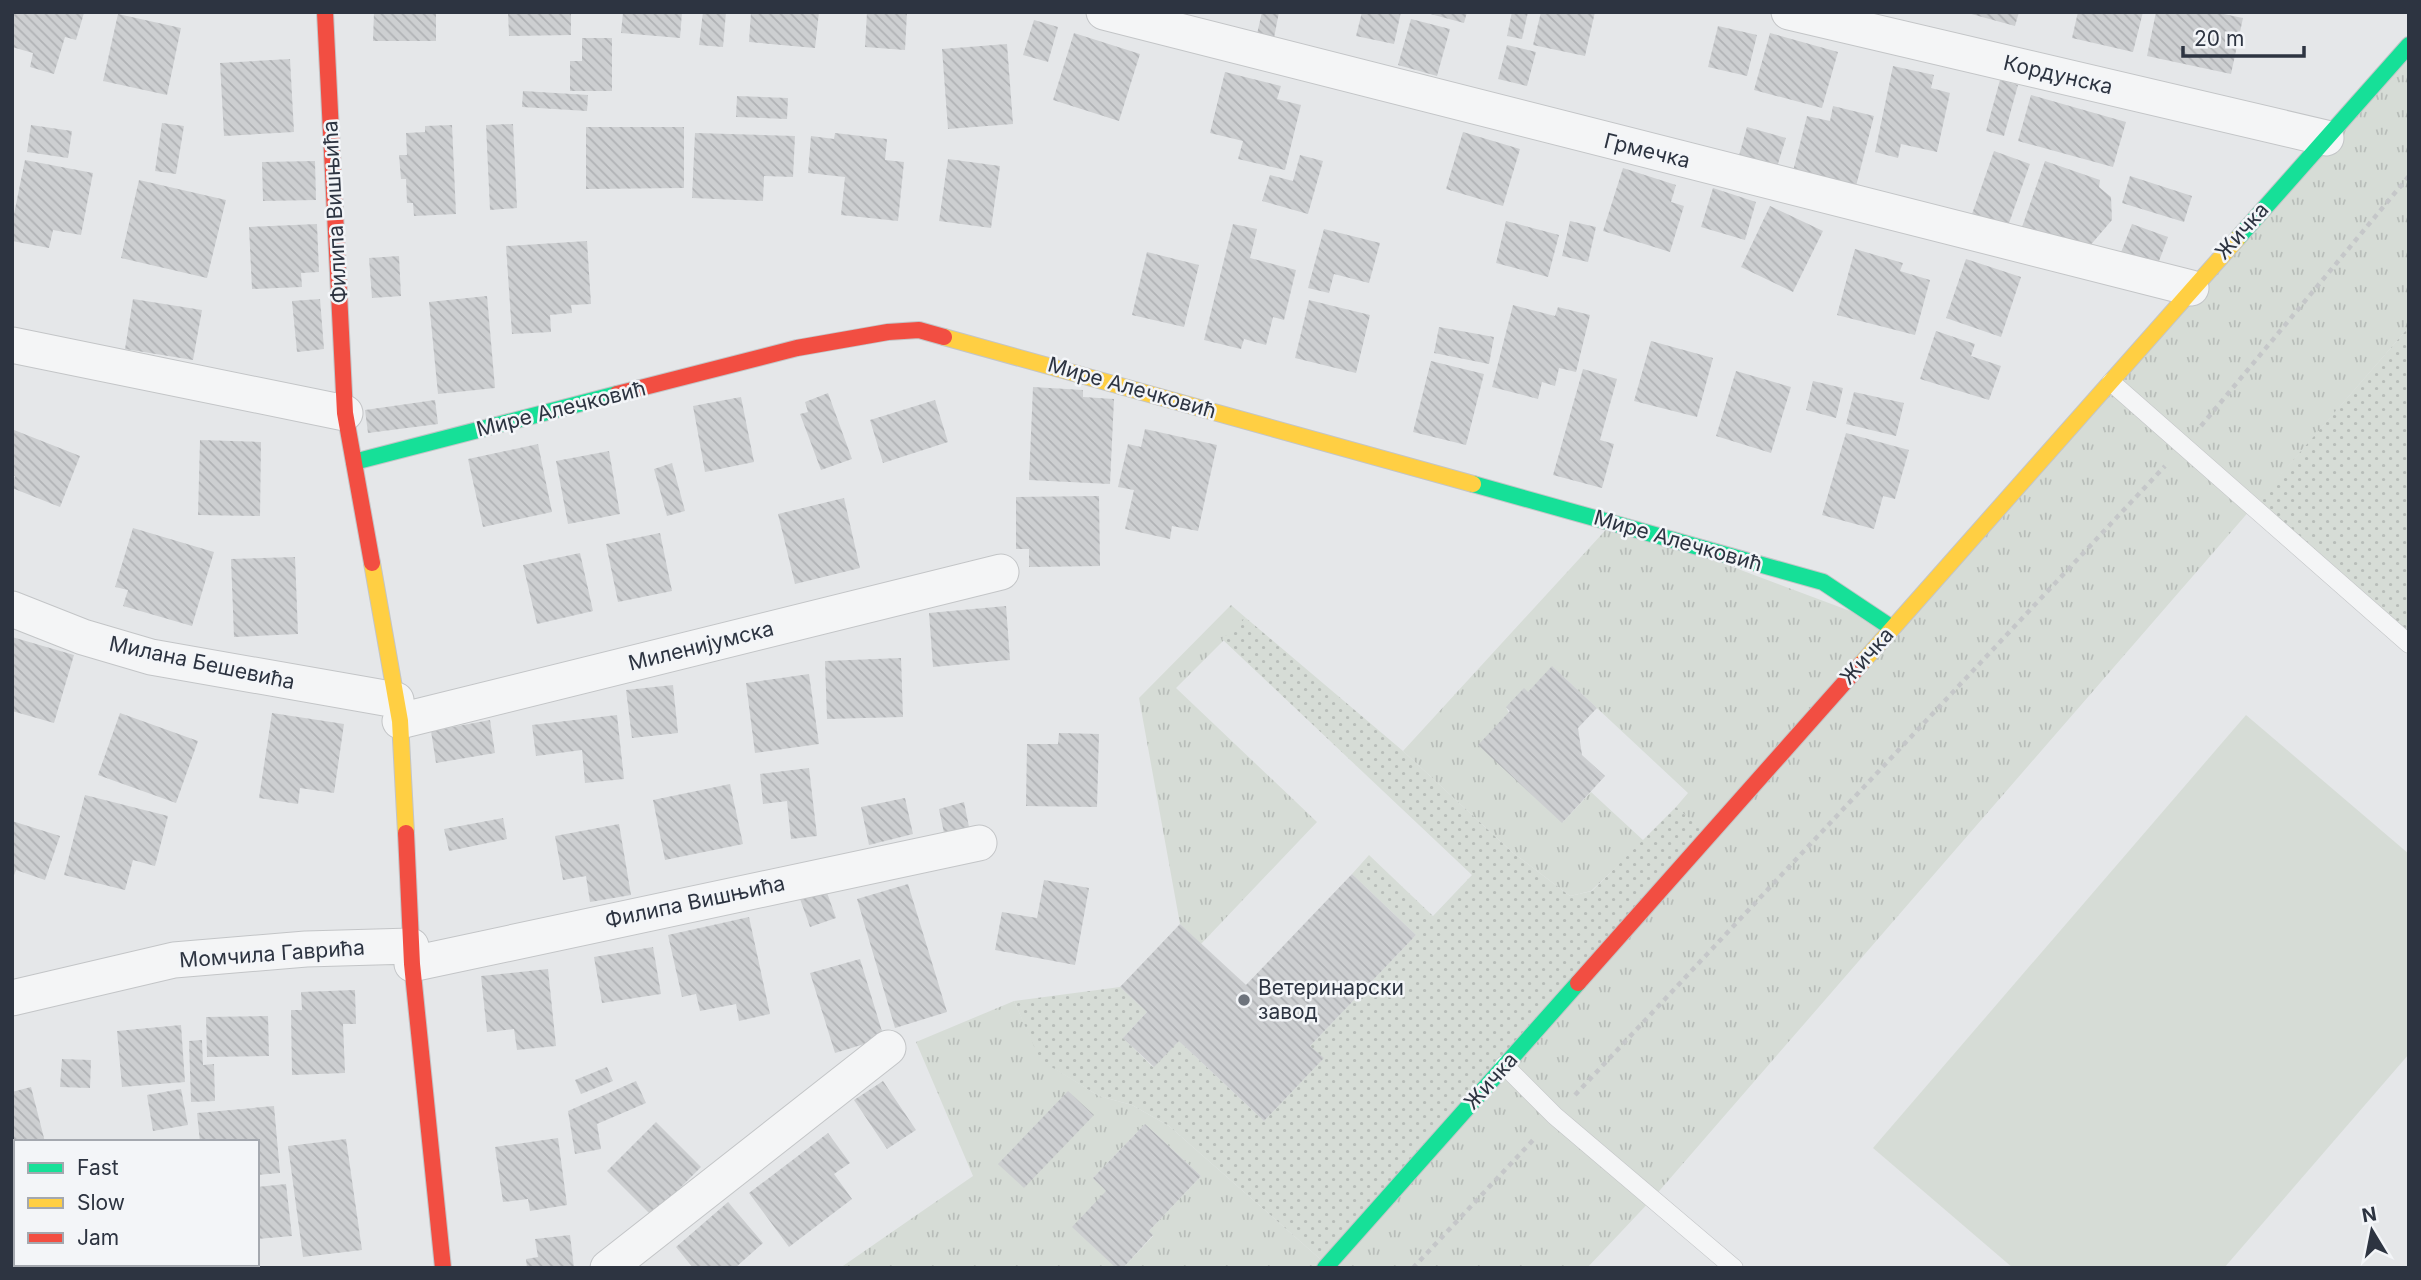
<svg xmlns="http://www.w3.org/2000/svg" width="2421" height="1280" font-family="Inter,sans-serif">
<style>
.grass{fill:url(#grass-tufts)}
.park{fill:url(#park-dots)}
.pitch{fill:#d6dcd6}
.building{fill:url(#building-back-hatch)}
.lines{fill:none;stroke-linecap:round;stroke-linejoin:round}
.lane-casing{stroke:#c3c5c7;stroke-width:19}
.street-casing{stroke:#c3c5c7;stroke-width:37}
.fast-casing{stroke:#c3c5c7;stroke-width:18}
.slow-casing{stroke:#c3c5c7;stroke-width:18}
.jam-casing{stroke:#c3c5c7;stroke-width:18}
.path{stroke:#c5c7c9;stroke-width:4.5;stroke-dasharray:5 5;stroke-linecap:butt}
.lane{stroke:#f4f5f6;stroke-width:18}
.street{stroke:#f4f5f6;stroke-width:35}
.fast{stroke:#16e098;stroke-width:16}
.slow{stroke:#ffcf43;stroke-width:16}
.jam{stroke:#f24e42;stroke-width:16}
.poi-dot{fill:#6d737c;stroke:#f3f5f8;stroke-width:2.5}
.labels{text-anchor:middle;stroke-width:5;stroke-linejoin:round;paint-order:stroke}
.street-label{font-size:21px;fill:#2d3441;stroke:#f3f5f8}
.poi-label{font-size:21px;fill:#2d3441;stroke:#f3f5f8;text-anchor:start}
</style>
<defs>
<pattern id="grass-tufts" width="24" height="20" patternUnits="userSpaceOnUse" patternTransform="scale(1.75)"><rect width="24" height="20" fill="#d6dcd6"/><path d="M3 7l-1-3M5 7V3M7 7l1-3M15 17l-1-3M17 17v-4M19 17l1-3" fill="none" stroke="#b8bdb9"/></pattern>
<pattern id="park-dots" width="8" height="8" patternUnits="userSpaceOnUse" patternTransform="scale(1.75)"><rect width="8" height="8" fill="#d6dcd6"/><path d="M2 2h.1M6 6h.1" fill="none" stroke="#b8bdb9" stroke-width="1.8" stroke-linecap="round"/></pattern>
<pattern id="building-back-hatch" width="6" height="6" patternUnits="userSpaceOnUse" patternTransform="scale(1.75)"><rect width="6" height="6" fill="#cdcfd1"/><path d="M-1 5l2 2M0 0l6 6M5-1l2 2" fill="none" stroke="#b0b2b5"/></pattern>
</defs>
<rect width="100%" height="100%" fill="#e5e7e9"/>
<!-- grass -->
<path class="grass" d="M2409 45V327L1654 1197 1587 1268H1123L1153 1236 1149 1231 1201 1176 1145 1124 1093 1178 1106 1191 1116 1268H840L973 1176 916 1042 1014 1001 1041 1060 1099 1096 1132 1105 1169 1126 1327 1265 1708 836 1676 807 1688 793 1553 667 1528 692 1506 707 1563 822 1591 792 1644 841 1591 891 1570 896 1512 852 1403 751 1613 522 1893 627Z
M1231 605 1246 618 1176 688 1317 822 1201 944 1180 924 1139 698Z"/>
<!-- park -->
<path class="park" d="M2409 327V644L2253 506Z
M1246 618 1403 751 1512 852 1570 896 1592 891 1676 807 1708 835 1327 1265 1169 1126 1132 1105 1099 1096 1040 1060 1014 1001 1120 987 1147 1012 1123 1038 1153 1067 1179 1041 1264 1121 1323 1059 1310 1046 1416 935 1352 874 1369 855 1433 916 1472 875 1222 639Z"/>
<!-- pitch -->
<path class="pitch" d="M2246 715 2409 854V1054L2224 1268H2013L1873 1148Z"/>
<!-- building -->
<path class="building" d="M12 12 84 13 76 40 65 37 54 74 30 67 33 53 12 47Z
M374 12H436V41H373Z
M508 12H571V35L509 36Z
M623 12H682L680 38 621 33Z
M703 12H726L723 47 699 45Z
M751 12H819L815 48 749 42Z
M867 12H907L905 50 865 47Z
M1262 12H1279L1274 38 1257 34Z
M1362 12H1401L1394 44 1356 36Z
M1423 12H1467L1464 23Z
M1512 12H1528L1522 39 1507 36Z
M1541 12H1595L1585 56 1533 45Z
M1964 12H2019L2015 26Z
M2078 12H2143L2133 52 2072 38Z
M2156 12H2214L2243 18 2231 74 2147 56Z
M118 14 181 28 167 95 103 81Z
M1411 19 1450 29 1437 76 1398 65Z
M1034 20 1058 27 1048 62 1023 55Z
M1718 26 1757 35 1747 76 1708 67Z
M1074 33 1140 54 1119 121 1053 100Z
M1770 33 1838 52 1822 108 1754 90Z
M582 38H612V91H570V61H582Z
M1007 44 1013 124 948 129 942 49Z
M1507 45 1536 52 1527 86 1498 79Z
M290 59 294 132 224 136 220 63Z
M1893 66 1934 75 1931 88 1950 93 1937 152 1901 144 1898 158 1875 152Z
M1225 72 1281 86 1277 99 1301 105 1285 170 1238 159 1243 141 1210 133Z
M2000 80 2018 85 2004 136 1986 131Z
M523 91 588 95 587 111 522 107Z
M2031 95 2126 122 2113 167 2018 141Z
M737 96 788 98 787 119 736 117Z
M1833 106 1874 116 1855 190 1792 175 1807 116 1830 121Z
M162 123 184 126 176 174 155 171Z
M513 124 517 208 490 210 486 125Z
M31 125 72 131 68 158 27 152Z
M452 125 456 214 414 216 413 203H407L406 179H401L399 155H407L406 133 425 132V126Z
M586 127H684V188L586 189Z
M1747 127 1786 138 1776 170 1738 159Z
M1463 132 1520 149 1503 206 1446 189Z
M695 133 795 136 793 177 764 176 763 201 692 198Z
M835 133 887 139 885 160 904 162 898 221 841 215 845 177 808 173 811 136 834 139Z
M1994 151 2030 164 2008 226 1972 214Z
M1300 155 1323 161 1308 214 1262 201 1270 175 1293 181Z
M948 159 1000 166 991 228 939 221Z
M25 160 93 173 81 235 53 230 49 248 12 241V224Z
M315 161 316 200 263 201 262 162Z
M2045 161 2100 180 2099 187 2111 197 2112 220 2088 248 2022 227Z
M1623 168 1676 185 1671 202 1684 206 1670 252 1603 231Z
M2130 176 2192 196 2184 222 2122 203Z
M139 180 226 200 207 278 121 258Z
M1713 188 1756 202 1745 240 1701 227Z
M1770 206 1823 231 1793 292 1741 267Z
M1506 221 1559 235 1548 277 1496 263Z
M1570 221 1596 227 1588 262 1562 256Z
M317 224 319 272 301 273 302 287 252 289 249 227Z
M1233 224 1257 229 1250 258 1296 270 1284 320 1273 317 1266 345 1244 339 1241 349 1204 340Z
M2132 224 2168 237 2156 269 2120 255Z
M1324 229 1380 243 1369 283 1334 274 1329 293 1308 288Z
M587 241 591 304 571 305 572 313 550 315 551 332 512 334 506 246Z
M1855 249 1903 263 1900 271 1930 280 1915 335 1837 315Z
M1147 252 1199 265 1184 327 1132 315Z
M399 256 401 296 372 298 369 258Z
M1966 259 2021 277 2001 337 1946 318Z
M487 296 495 388 438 394 429 302Z
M133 299 202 310 193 360 125 349Z
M320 299 324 349 297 352 292 301Z
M1309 300 1370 315 1356 373 1295 358Z
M1513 305 1555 316 1558 307 1590 315 1576 372 1559 368 1555 386 1542 382 1538 399 1492 387Z
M1439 327 1494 337 1489 364 1434 353Z
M1936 331 1975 344 1971 356 2001 366 1989 400 1920 379Z
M1651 341 1713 358 1697 417 1634 401Z
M1431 361 1484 374 1466 445 1413 432Z
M1583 369 1617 379 1600 440 1614 444 1602 488 1553 475Z
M1736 371 1791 387 1771 453 1716 436Z
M1813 381 1843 388 1836 418 1806 410Z
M1033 387 1083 390V397L1114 399 1110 484 1029 480Z
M1854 392 1904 403 1896 436 1846 424Z
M828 393 852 459 821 470 800 414 808 412 805 402Z
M741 397 754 462 705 472 693 406Z
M435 400 438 424 368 433 365 410Z
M935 400 948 442 883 463 870 420Z
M1145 429 1217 445 1198 531 1172 526 1170 539 1125 529 1134 490 1118 487 1128 444 1141 447Z
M14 430 80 456 60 507 12 488 15 476 12 475Z
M1846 433 1909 450 1895 499 1883 496 1874 529 1822 515Z
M200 440 261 442 260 516 198 515Z
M538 444 552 512 483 527 468 459Z
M609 451 620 514 568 524 556 461Z
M672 463 685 511 667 516 654 469Z
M1099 496 1100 566 1029 567V549H1016V497Z
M844 498 860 568 795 584 778 514Z
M133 528 214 552 192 626 123 606 128 590 115 587Z
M660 533 672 591 618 602 606 544Z
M580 553 593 611 537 624 523 565Z
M295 557 298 634 234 637 231 559Z
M1006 606 1010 660 933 667 929 613Z
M12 637 74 655 54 723 12 711Z
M901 658 903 717 827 719 825 661Z
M1552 666 1597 708 1578 728 1582 755 1605 776 1562 823 1478 745 1510 711 1506 707 1524 688 1528 692Z
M809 674 819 744 755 753 746 683Z
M673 685 678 733 632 738 626 690Z
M120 713 198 741 176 803 98 775Z
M272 713 344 724 334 793 300 788 298 804 259 798Z
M617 715 624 779 585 783 582 750 536 756 532 725Z
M490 720 495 753 436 763 431 731Z
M1059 733 1099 734 1097 807 1026 806 1027 744H1058Z
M809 768 817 836 791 839 787 801 763 804 760 774Z
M730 784 743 844 665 860 653 800Z
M85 795 168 816 155 866 133 860 125 890 64 875Z
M905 798 913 834 869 845 861 807Z
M964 802 969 827 944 833 939 809Z
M503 818 507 839 449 851 444 829Z
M12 821 60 836 45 880 16 870 12 880Z
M619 824 631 895 590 902 586 876 563 880 555 836Z
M1352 874 1416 935 1310 1046 1324 1058 1264 1121 1179 1041 1154 1067 1123 1038 1147 1012 1120 987 1180 924 1246 985Z
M1044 880 1089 888 1075 965 995 950 1002 912 1037 918Z
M908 884 947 1012 895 1028 857 899Z
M825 887 836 918 810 927 799 896Z
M749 917 770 1014 739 1021 736 1004 700 1011 696 994 682 997 668 935Z
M653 947 661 994 602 1003 594 957Z
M860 959 884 1038 835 1053 810 973Z
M548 969 556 1046 517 1050 514 1029 487 1032 481 976Z
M355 990 356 1024H343L345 1073 292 1075 291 1010H302L301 992Z
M268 1016 269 1056 207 1057 206 1017Z
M181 1025 185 1082 122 1087 117 1031Z
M202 1040 203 1065 214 1064 215 1101 191 1102 189 1041Z
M62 1059 91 1060 90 1088 60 1087Z
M607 1067 613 1081 581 1094 575 1080Z
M636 1081 646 1103 597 1124 601 1149 575 1154 568 1111Z
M883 1081 916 1130 887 1149 854 1100Z
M31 1087 45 1142H16V1165L12 1166V1092Z
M181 1089 188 1125 153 1131 147 1095Z
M1068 1091 1094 1115 1024 1188 998 1164Z
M274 1106 280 1173 257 1175V1142H200L197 1113Z
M656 1122 701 1167 652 1216 607 1171Z
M1145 1124 1201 1176 1149 1231 1153 1235 1123 1268H1116L1072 1227 1106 1191 1093 1178Z
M828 1133 850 1163 834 1174 852 1199 789 1247 749 1193Z
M558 1138 567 1205 530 1211 528 1199 503 1202 495 1147Z
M346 1139 362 1250 303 1257 288 1146Z
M286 1184 292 1236 257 1239V1187Z
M728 1202 763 1243 735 1268H693L676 1247Z
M570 1235 574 1268H527L526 1259 538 1257 535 1239Z
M139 1264H226V1268H139Z"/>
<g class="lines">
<defs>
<path id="lane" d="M2111 382 2409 644
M1504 1065 1555 1116 1734 1268"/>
<path id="street" d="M1104 12 2191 288
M1789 12 2326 138
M12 345 345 413
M12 609 83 637 151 657 396 700
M400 721 1001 572
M412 964 979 843
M12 998 174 960 306 949 411 946
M608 1268 888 1048"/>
<path id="fast" d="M2238 238 2409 45
M354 462 617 394
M1473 484 1823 582 1892 628
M1325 1268 1578 983"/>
<path id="slow" d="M944 337 1473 484
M372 563 400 721 406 833
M1861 664 2238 238"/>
<path id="jam" d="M325 12 345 413 372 563
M617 394 797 348 888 332 919 330 944 337
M406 833 412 964 443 1268
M1578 983 1861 664"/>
</defs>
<!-- lane casing -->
<use href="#lane" class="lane-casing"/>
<!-- street casing -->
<use href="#street" class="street-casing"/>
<!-- fast casing -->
<use href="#fast" class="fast-casing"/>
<!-- slow casing -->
<use href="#slow" class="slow-casing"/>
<!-- jam casing -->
<use href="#jam" class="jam-casing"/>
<!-- path -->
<path class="path" d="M2201 426 2409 176
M1575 1095 2165 466
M1413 1268 1535 1138"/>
<!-- lane -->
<use href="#lane" class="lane"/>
<!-- street -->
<use href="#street" class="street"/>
<!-- fast -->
<use href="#fast" class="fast"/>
<!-- slow -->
<use href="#slow" class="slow"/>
<!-- jam -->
<use href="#jam" class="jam"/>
</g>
<!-- markers -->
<circle class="poi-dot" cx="1244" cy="1000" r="7"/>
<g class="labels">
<!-- street labels -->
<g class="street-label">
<text transform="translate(2058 75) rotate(13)" y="7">Кордунска</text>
<text transform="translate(1647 151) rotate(14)" y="7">Грмечка</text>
<text transform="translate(335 212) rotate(-93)" y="7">Филипа Вишњића</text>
<text transform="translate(2242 231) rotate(-48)" y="7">Жичка</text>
<text transform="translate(1132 388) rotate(16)" y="7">Мире Алечковић</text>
<text transform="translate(561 409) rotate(-14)" y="7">Мире Алечковић</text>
<text transform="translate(1678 541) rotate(16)" y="7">Мире Алечковић</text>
<text transform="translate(701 646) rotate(-14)" y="7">Миленијумска</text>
<text transform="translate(1867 656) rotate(-48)" y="7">Жичка</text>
<text transform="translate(202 663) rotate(12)" y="7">Милана Бешевића</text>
<text transform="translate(695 902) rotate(-12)" y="7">Филипа Вишњића</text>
<text transform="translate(272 954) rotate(-4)" y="7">Момчила Гаврића</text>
<text transform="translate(1491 1081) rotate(-48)" y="7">Жичка</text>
</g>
<!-- poi labels -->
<g class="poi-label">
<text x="1258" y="995">Ветеринарски<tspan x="1258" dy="24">завод</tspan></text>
</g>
</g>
<!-- border -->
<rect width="2421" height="1280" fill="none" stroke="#2d3441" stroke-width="28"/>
<!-- legend -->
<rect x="14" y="1140" width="245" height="126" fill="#f3f5f8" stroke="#a4a8af" stroke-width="2"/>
<rect x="28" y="1163" width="35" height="10" fill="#16e098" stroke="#a4a8af" stroke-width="2"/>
<text x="77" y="1175" font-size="21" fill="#2d3441">Fast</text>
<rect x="28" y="1198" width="35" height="10" fill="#ffcf43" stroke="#a4a8af" stroke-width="2"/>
<text x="77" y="1210" font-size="21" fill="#2d3441">Slow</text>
<rect x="28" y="1233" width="35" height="10" fill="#f24e42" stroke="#a4a8af" stroke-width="2"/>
<text x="77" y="1245" font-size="21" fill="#2d3441">Jam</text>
<!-- north arrow -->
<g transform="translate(2372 1231) rotate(350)" stroke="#f3f5f8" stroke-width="5" paint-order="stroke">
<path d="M0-5L12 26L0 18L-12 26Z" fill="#2d3441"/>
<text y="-10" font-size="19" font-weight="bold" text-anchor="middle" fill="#2d3441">N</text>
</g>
<!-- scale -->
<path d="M2183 46v10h121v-10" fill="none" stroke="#2d3441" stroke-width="3.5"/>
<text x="2194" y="46" font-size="21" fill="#2d3441" stroke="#f3f5f8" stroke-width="5" paint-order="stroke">20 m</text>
</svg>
